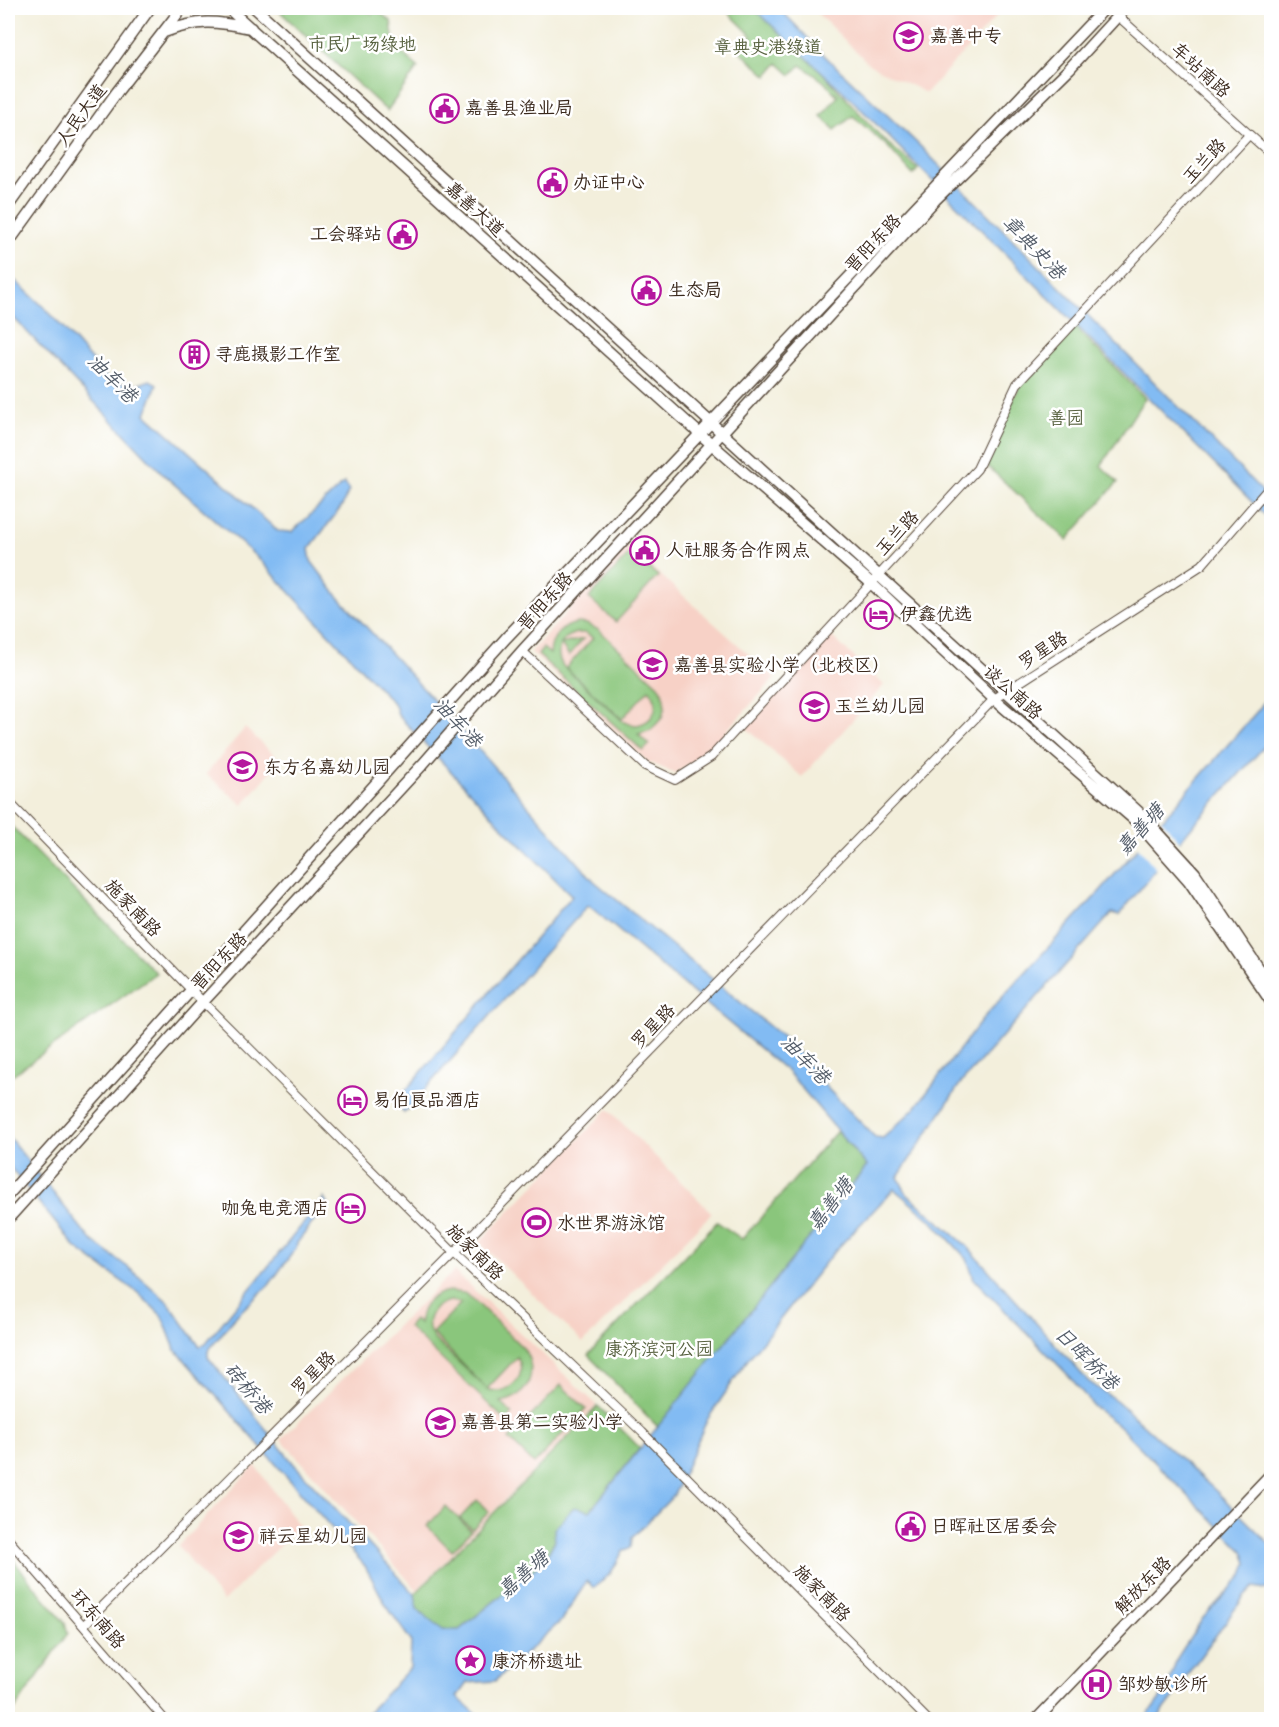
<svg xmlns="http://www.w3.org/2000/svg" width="1279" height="1727" font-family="'Balsamiq Sans','LXGW WenKai TC',sans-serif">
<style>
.built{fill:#f7d1c6}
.green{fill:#8ac67b;stroke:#62784c;stroke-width:1.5;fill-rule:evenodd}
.water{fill:#82bbf3;stroke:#5e7288;stroke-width:1.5}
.pier{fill:#f3efdc}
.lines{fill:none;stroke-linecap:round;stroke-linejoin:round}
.minor-casing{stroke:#57483a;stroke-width:10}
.major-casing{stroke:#57483a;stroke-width:13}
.minor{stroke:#fff;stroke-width:8}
.major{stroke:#fff;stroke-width:10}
.labels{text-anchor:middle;stroke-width:5;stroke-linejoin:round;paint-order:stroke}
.poi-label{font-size:18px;fill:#3b2a1e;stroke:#fff;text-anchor:start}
.park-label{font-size:18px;fill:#57613f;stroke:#fff}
.street-label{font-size:18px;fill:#3b2a1e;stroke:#fff}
.water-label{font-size:20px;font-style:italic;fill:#545d69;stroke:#fff}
</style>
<rect width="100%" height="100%" fill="#fff"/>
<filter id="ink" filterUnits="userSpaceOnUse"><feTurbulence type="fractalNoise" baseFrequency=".0167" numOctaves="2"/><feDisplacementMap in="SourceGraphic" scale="12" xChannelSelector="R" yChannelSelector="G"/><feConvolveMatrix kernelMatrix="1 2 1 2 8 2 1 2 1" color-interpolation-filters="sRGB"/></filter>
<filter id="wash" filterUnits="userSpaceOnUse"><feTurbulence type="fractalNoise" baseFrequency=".008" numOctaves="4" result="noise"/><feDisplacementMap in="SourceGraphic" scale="24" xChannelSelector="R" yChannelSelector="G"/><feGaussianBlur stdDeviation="1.35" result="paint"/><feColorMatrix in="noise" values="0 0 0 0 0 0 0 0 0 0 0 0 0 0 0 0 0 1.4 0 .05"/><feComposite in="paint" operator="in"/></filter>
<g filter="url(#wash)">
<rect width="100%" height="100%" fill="#f3efdc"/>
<!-- built -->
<path class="built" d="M812 8H811H1004L926 93 870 65Z
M627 545 775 678 707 752 675 773 648 762 531 652Z
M829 634 884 685 802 777 744 726Z
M245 728 280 760 243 805 206 774Z
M608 1109 712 1213 583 1343 479 1242Z
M454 1271 597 1405 417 1590 281 1439Z
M255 1465 299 1526 223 1602 178 1546Z"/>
<!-- green -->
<path class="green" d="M276 8H363L372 14 376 10 391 21 394 46 418 67 387 111Z
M724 8H753L824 74 883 139 918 169 913 175 889 148 853 116 835 130 821 116 838 96 823 81 801 65 791 75 778 63 767 76 740 51 752 36Z
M1074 326 1145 398 1101 466 1118 482 1067 540 984 463 1020 385Z
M631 552 658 576 616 622 589 598Z
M578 623 587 624 599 630 658 685 663 693 665 706 662 718 651 730 638 734 649 745 643 751 538 655 543 648 550 654C551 637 561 626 578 623ZM576 633H585L593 638 566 668 622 719 649 689C666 708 647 733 624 722L563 666C554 652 560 638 576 633Z
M583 639 569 656 561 644Z
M8 823 156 973 8 1078Z
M837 1131 867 1166 658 1427 588 1355 717 1222 742 1239Z
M449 1291 464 1293 473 1299 523 1348C540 1371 528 1398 501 1402L512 1414 506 1421 408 1327 414 1320 419 1324C421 1305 431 1294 449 1291ZM450 1301 461 1303 432 1333 486 1388 435 1340C422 1324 430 1305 450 1301ZM517 1357C530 1377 507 1397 487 1389Z
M561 1385 586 1409 534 1464 509 1439Z
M598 1406 640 1448 590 1511 555 1540 544 1561 459 1630H443L417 1609 415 1594Z
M477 1500 489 1512 472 1529 460 1518Z
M446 1506 471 1531 452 1551 427 1526Z
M8 1554 65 1623 68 1633 8 1719Z"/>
<!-- water -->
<path class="water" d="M753 8H779L827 58 918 144 1270 499 1271 521 847 95Z
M8 274 47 310 109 380 134 386 150 380 157 384 146 414 278 531 292 532 344 483 349 490 342 506 309 549 311 561 336 594 466 735 594 881 791 1044 829 1090 875 1137 883 1138 915 1108 985 1016 1101 890 1259 709 1271 691V739L1189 830 1119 915 1112 913 960 1084 898 1177 907 1194 967 1246 1088 1381 1117 1401 1217 1492 1271 1545V1590L1254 1587 1243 1598 1179 1686 1180 1689 1157 1719H1145L1167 1689 1177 1658 1203 1618 1243 1575 1247 1563 1243 1551 1118 1425 1093 1406 1071 1378 974 1279 967 1259 933 1222 894 1189 833 1253 746 1362 707 1420 674 1495 632 1538 631 1547 623 1551 611 1573 594 1588 587 1581 561 1621 495 1681 467 1683 457 1697 482 1719H365L372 1708 410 1668 411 1641 386 1605 365 1566 175 1349 162 1316 138 1293 76 1248 13 1171 8 1163V1136L90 1239 129 1268 168 1302 200 1347 205 1344 324 1198 327 1204 297 1243 296 1248 269 1285 237 1315 208 1351V1357L294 1464 415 1594 417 1609 443 1630H459L544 1561 555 1540 554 1529 574 1507 590 1511 867 1166 789 1073 588 905 404 1113 395 1103 572 896 500 824 398 715 395 705 259 559 165 476 8 312Z"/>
<!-- pier -->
<path class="pier" d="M1160 818 1182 844 1159 872 1136 845Z"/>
</g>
<g filter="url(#ink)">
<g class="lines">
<defs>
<path id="minor" d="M1109 8 1272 155
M522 651 645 766 675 780 711 757 977 469 1017 384 1249 135
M8 801 203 1002 454 1253 642 1432 928 1720
M8 1539 165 1720
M84 1625 454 1253 994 699 1202 565 1272 484"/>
<path id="major" d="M228 8 700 434 871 583 994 699 1137 822 1189 881 1272 1003
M255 8 1143 816 1195 873 1272 988
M164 32C200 19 214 21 251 28
M8 206 150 8
M8 243 117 92 182 8
M8 1195 506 638 1105 8
M8 1219 203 1002 423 764 522 651 935 200 1069 69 1125 8
M1036 1720 1272 1473"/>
</defs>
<!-- minor casing -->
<use href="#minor" class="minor-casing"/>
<!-- major casing -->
<use href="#major" class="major-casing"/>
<!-- minor -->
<use href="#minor" class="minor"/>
<!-- major -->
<use href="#major" class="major"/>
</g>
</g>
<!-- icons -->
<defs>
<symbol id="school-ring" viewBox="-11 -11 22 22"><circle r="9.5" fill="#fff" stroke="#b5179e" stroke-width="1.5"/><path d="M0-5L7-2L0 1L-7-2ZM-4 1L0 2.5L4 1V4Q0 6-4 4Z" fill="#b5179e"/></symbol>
<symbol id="civic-ring" viewBox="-11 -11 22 22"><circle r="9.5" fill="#fff" stroke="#b5179e" stroke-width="1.5"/><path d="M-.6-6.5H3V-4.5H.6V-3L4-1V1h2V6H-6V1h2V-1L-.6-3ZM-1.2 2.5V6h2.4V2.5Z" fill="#b5179e"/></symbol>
<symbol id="building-ring" viewBox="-11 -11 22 22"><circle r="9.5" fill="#fff" stroke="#b5179e" stroke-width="1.5"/><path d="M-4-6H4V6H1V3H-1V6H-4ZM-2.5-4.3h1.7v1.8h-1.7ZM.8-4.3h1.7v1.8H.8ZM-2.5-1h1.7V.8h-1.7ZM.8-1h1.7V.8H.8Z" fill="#b5179e"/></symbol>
<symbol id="hotel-ring" viewBox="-11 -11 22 22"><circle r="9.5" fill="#fff" stroke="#b5179e" stroke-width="1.5"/><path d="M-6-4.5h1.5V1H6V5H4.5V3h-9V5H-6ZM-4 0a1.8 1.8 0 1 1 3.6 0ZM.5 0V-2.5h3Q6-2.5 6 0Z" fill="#b5179e"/></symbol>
<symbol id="stadium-ring" viewBox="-11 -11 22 22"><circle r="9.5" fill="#fff" stroke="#b5179e" stroke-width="1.5"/><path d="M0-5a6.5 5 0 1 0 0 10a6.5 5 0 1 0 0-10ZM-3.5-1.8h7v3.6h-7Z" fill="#b5179e"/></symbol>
<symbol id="sight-ring" viewBox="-11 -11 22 22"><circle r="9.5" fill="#fff" stroke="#b5179e" stroke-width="1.5"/><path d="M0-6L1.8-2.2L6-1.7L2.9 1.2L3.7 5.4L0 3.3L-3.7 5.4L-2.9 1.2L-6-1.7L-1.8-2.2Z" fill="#b5179e"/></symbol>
<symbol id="hospital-ring" viewBox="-11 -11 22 22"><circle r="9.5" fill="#fff" stroke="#b5179e" stroke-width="1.5"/><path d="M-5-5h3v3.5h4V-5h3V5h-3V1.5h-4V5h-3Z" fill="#b5179e"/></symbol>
</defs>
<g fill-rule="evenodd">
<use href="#school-ring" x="892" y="20" width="33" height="33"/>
<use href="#civic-ring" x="428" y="92" width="33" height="33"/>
<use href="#civic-ring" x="536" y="166" width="33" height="33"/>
<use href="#civic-ring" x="386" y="218" width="33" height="33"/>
<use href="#civic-ring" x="630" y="274" width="33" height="33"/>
<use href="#building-ring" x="178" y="338" width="33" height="33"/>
<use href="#civic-ring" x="628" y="534" width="33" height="33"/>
<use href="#hotel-ring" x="862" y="598" width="33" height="33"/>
<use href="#school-ring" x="636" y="648" width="33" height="33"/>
<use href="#school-ring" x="798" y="690" width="33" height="33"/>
<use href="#school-ring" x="226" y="750" width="33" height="33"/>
<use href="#hotel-ring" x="336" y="1084" width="33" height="33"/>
<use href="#hotel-ring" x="334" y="1192" width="33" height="33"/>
<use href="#stadium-ring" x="520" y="1206" width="33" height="33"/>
<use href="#school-ring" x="424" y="1406" width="33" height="33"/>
<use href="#civic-ring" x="894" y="1510" width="33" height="33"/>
<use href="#school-ring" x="222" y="1520" width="33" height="33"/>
<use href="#sight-ring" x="454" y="1644" width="33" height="33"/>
<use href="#hospital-ring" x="1080" y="1668" width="33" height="33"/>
</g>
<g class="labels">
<!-- poi labels -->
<g class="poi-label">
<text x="930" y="42">嘉善中专</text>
<text x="465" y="114">嘉善县渔业局</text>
<text x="573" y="188">办证中心</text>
<text x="382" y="240" text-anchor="end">工会驿站</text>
<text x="668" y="296">生态局</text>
<text x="215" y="360">寻鹿摄影工作室</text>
<text x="666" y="556">人社服务合作网点</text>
<text x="900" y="620">伊鑫优选</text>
<text x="674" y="671">嘉善县实验小学（北校区）</text>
<text x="835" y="712">玉兰幼儿园</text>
<text x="264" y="773">东方名嘉幼儿园</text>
<text x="373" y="1106">易伯良品酒店</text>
<text x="329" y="1214" text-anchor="end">咖兔电竞酒店</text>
<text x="557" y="1229">水世界游泳馆</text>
<text x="461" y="1428">嘉善县第二实验小学</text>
<text x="931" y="1532">日晖社区居委会</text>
<text x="259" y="1542">祥云星幼儿园</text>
<text x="492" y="1667">康济桥遗址</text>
<text x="1118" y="1690">邹妙敏诊所</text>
</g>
<!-- park labels -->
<g class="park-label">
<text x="362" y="50">市民广场绿地</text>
<text x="768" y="53">章典史港绿道</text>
<text x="1066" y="424">善园</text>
<text x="659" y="1355">康济滨河公园</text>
</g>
<!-- street labels -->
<g class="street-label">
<text transform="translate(1201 70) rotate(42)" y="6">车站南路</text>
<text transform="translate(81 115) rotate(-54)" y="6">人民大道</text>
<text transform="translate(1204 161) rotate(-47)" y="6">玉兰路</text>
<text transform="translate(475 209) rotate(42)" y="6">嘉善大道</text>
<text transform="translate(873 243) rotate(-47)" y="6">晋阳东路</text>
<text transform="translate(897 533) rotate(-47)" y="6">玉兰路</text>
<text transform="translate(545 601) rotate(-48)" y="6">晋阳东路</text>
<text transform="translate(1043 650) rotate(-33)" y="6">罗星路</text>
<text transform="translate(1013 692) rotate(42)" y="6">谈公南路</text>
<text transform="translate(133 908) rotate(46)" y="6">施家南路</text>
<text transform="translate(219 961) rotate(-47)" y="6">晋阳东路</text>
<text transform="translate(653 1026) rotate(-46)" y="6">罗星路</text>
<text transform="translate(475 1252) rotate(44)" y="6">施家南路</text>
<text transform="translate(313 1373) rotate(-45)" y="6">罗星路</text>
<text transform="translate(1143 1585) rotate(-46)" y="6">解放东路</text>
<text transform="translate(822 1593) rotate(45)" y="6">施家南路</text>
<text transform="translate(98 1619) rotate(49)" y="6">环东南路</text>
</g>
<!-- water labels -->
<g class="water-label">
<text transform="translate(1034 247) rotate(46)" y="7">章典史港</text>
<text transform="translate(113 378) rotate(45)" y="7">油车港</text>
<text transform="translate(458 722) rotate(48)" y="7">油车港</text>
<text transform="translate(1140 829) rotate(-48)" y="7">嘉善塘</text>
<text transform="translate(806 1059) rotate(46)" y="7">油车港</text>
<text transform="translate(830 1204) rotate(-52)" y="7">嘉善塘</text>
<text transform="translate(1087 1358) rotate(45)" y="7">日晖桥港</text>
<text transform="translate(248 1388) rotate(49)" y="7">砖桥港</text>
<text transform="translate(523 1574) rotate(-41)" y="7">嘉善塘</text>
</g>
</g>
<!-- margin -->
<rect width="1279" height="1727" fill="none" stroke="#fff" stroke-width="30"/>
</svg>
